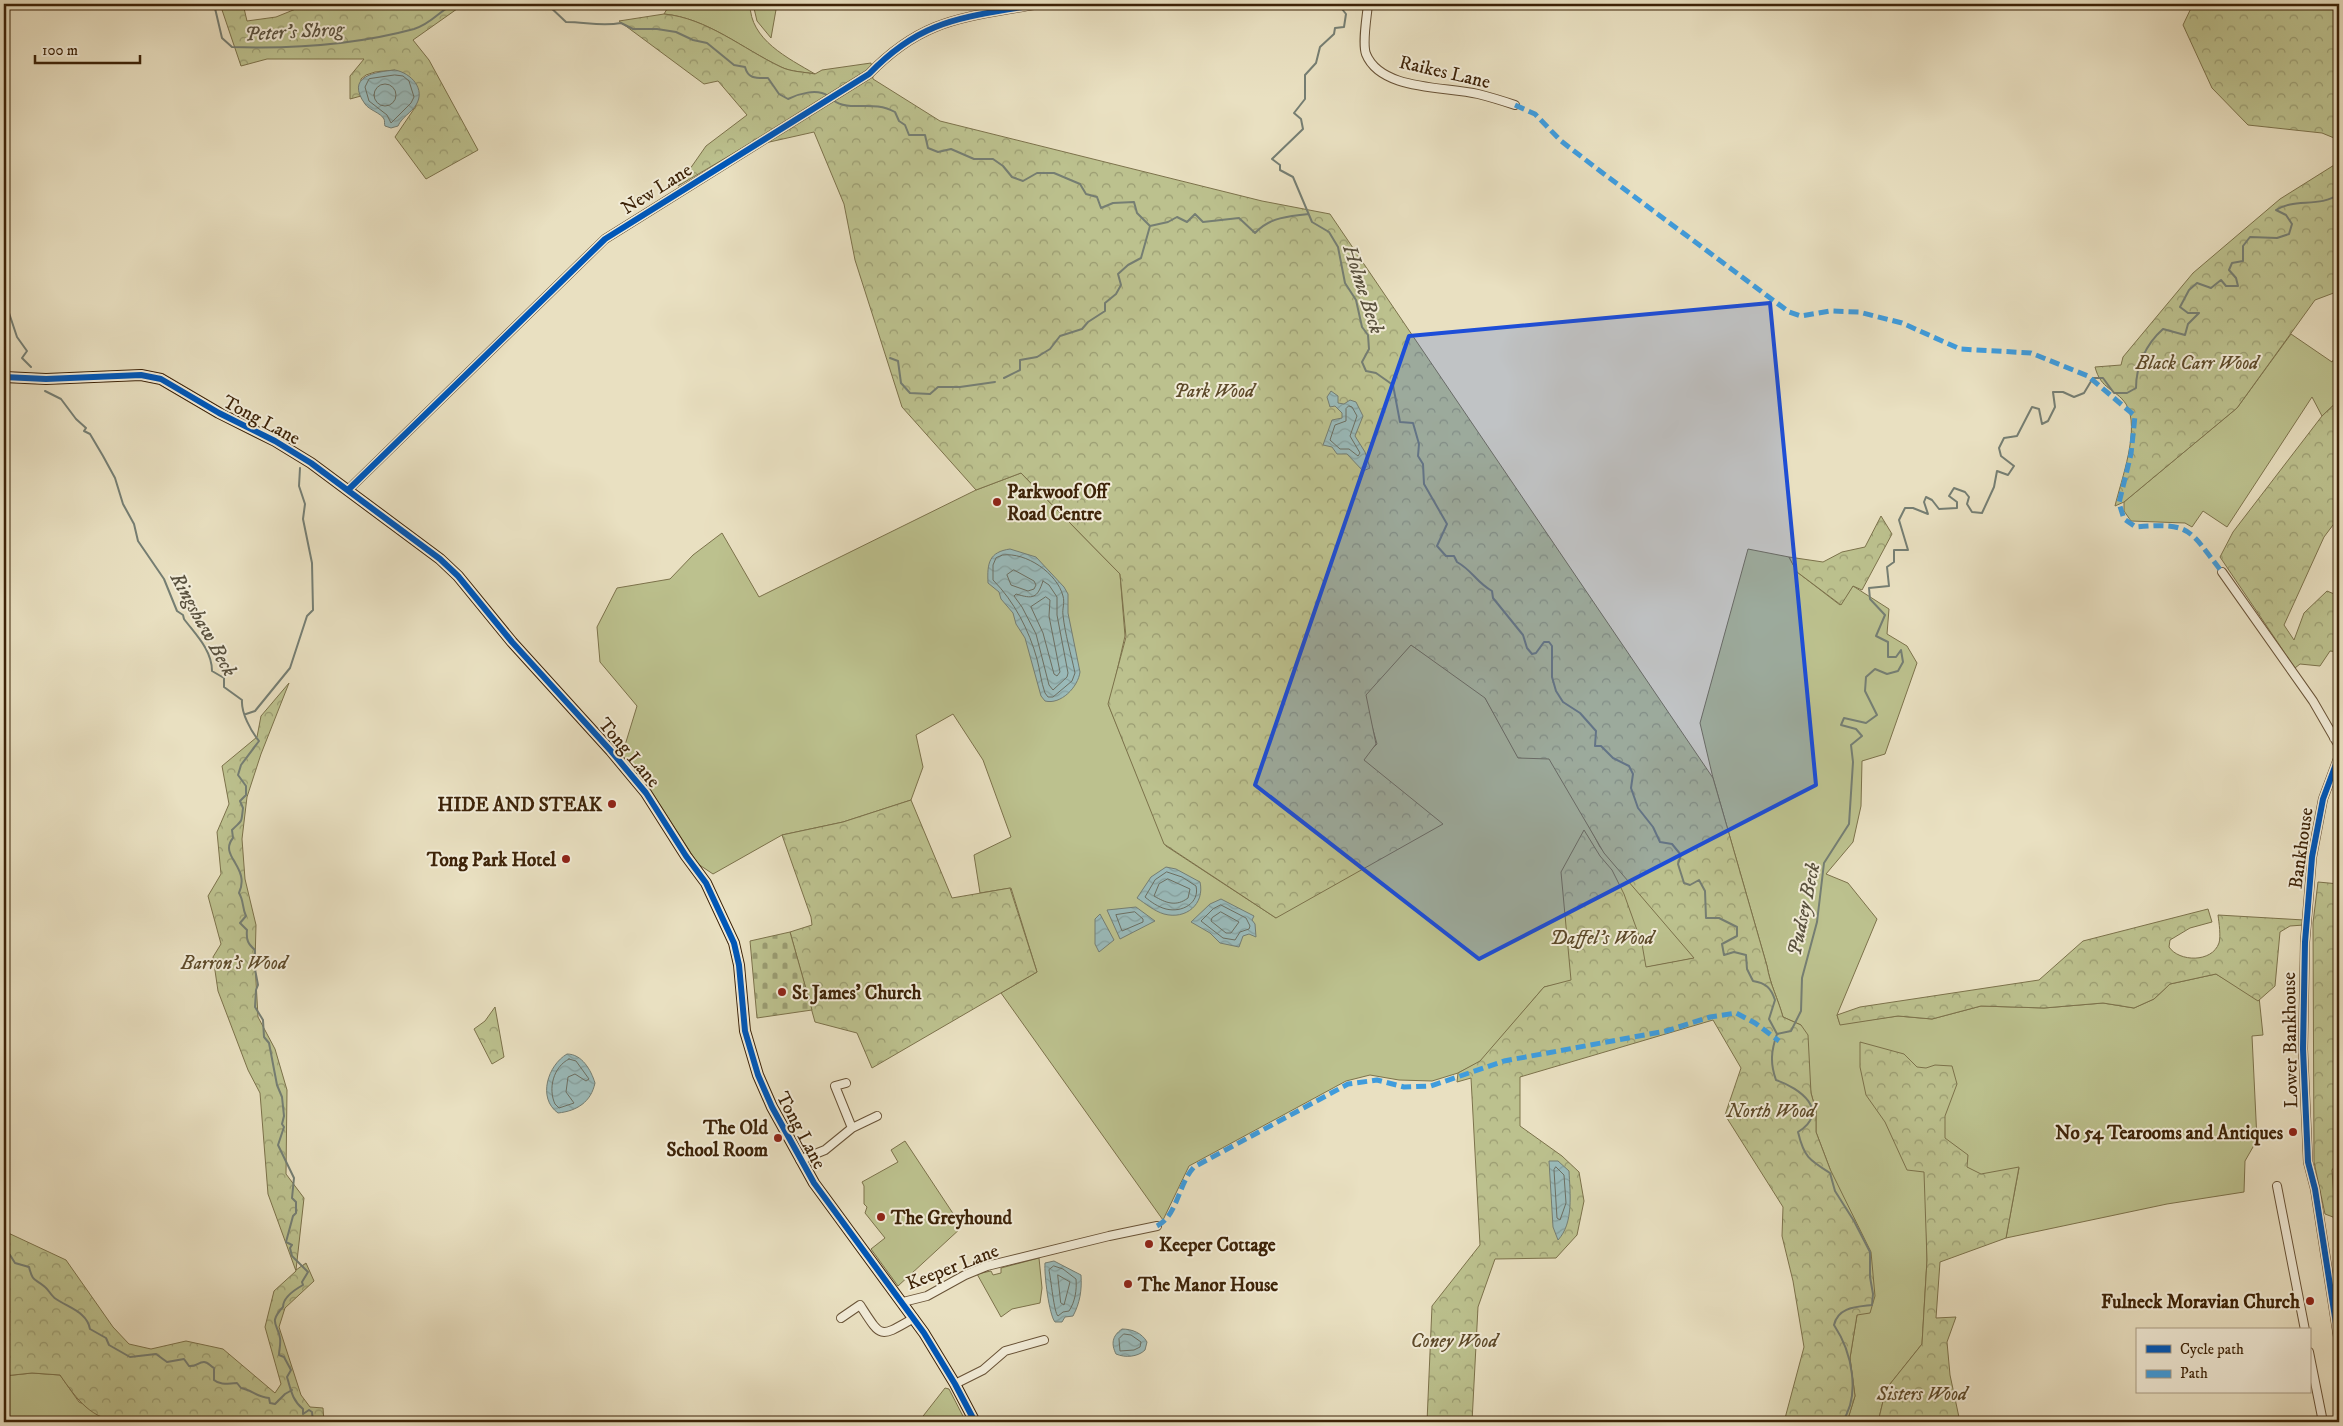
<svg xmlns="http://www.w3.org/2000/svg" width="2343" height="1426" font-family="'IM FELL DW Pica',serif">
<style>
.grass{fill:#bcc18e;stroke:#7c724b}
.forest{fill:url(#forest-crowns);stroke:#7c724b}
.cemetery{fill:url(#cemetery-stones);stroke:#7c724b}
.water{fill:url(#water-waves);stroke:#757e73}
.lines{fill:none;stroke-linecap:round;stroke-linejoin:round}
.shore{stroke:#6c6f62;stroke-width:1}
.stream{stroke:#757e73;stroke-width:2}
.street-casing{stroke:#685236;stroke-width:10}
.secondary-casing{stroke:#3d2308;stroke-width:12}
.street{stroke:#f1ebd7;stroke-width:8}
.secondary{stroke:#f1ebd7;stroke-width:10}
.quiet{stroke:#3f9cdd;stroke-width:5;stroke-dasharray:10 5;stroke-linecap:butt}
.cycleway-casing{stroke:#f1ebd7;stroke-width:9}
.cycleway{stroke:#0057b8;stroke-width:6}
.marked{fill:#1d4ed8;fill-opacity:0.2;stroke:#1d4ed8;stroke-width:4;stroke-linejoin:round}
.poi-dot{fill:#8f2418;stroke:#f1ebd7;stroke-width:2}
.labels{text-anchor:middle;stroke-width:4;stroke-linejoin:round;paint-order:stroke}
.street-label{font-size:19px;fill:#3d2308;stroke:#f1ebd7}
.park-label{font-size:19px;font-style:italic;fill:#5d4a2a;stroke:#f1ebd7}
.poi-label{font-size:19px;font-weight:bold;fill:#3d2308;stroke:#f1ebd7;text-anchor:start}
.water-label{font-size:20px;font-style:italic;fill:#59513e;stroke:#f1ebd7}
</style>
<defs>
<pattern id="forest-crowns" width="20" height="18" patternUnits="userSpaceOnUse" patternTransform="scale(1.25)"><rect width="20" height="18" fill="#bcc18e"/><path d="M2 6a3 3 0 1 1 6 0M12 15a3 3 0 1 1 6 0" fill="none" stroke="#9a9c72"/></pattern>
<pattern id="cemetery-stones" width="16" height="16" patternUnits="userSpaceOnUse" patternTransform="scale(1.25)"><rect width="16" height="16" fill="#bcc18e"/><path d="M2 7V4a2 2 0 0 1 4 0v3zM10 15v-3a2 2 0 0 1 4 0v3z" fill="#9a9c72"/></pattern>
<pattern id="water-waves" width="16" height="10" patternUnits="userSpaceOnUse" patternTransform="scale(1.25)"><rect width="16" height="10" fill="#9abbbb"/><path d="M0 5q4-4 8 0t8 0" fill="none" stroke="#86a09f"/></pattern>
</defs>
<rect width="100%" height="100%" fill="#e9e0c1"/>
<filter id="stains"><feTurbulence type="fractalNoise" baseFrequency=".004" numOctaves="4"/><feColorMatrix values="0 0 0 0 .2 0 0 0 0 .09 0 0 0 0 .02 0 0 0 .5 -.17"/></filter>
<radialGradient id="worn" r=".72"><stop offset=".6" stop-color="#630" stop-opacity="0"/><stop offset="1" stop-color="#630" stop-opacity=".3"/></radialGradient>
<!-- grass -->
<path class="grass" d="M670 4H750C750 40 788 58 815 74 805 72 791 72 781 67 743 49 707 18 664 14Z
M753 4H777L771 38 757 21Z
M2291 334 2332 362 2339 350V400L2322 416 2312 397 2227 527 2203 511 2192 527 2185 523 2131 521 2124 511V502L2237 408Z
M1021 473 1120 574 1125 636 1109 706 1166 846 1276 918 1362 759 1377 744 1363 694 1411 645 1483 694 1518 757 1551 754 1600 847 1695 958 1544 987 1480 1062 1458 1073 1432 1081 1399 1080 1370 1075 1346 1081 1189 1166 1163 1220 1001 993 1037 972 1011 888 980 893 974 855 1011 837 983 760 953 714 916 735 923 767 911 800 843 822 782 835 713 874 698 864 653 794 622 755 637 706 600 662 597 627 617 588 670 579 693 555 722 533 759 597 976 490Z
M1748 549 1789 557 1797 572 1840 605 1853 586 1889 609 1887 634 1907 646 1917 663 1885 754 1862 761 1861 806 1853 842 1826 874 1848 883 1877 919 1837 1015 1840 1024 1898 1016 1932 1019 1981 1006 2044 1008 2103 1003 2134 1008 2154 999 2170 984 2216 974 2238 987H2258L2263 1035 2252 1036 2257 1140 2245 1161 2244 1192 2167 1204 2006 1238 2019 1168 1926 1192 1927 1260 1922 1344 1886 1389 1878 1422H1847L1855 1396 1850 1358 1857 1315 1830 1169 1816 1132V1111L1811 1093 1801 1025 1783 1017C1778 999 1770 984 1767 966L1713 778 1700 723Z
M905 1141 962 1227 898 1286 871 1249 885 1238 865 1213 867 1207 864 1204V1186L862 1182 898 1162 891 1150Z
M1039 1258 1042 1288 1040 1303 1012 1309 1001 1317 977 1274 991 1271 993 1275 1001 1273V1268Z
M32 1373 60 1375 79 1402 120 1421 151 1419 158 1422H4V1376Z
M945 1388 949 1389 966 1422H921L920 1420Z"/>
<!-- forest -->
<path class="forest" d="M220 4H243L247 21 276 17 308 4H464L413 40 429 60 478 150 426 179 395 137 416 106 395 70 375 72 366 75 361 79V96L350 99V76L364 59H267L241 66Z
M2193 4H2339V140L2322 133 2248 125 2212 88 2183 25Z
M664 14C707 18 743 49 781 67 791 72 805 72 815 74L822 70 871 63 873 79 940 121 1262 201 1330 214 1713 778 1767 966C1770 984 1778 999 1783 1017L1801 1025 1808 1035 1811 1093 1816 1111V1132L1830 1169 1871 1252 1875 1296 1870 1313 1857 1315 1850 1358 1855 1396 1847 1422H1784L1804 1347 1793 1281 1782 1236 1783 1207 1725 1115 1741 1068 1713 1020 1520 1077V1126L1562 1156 1579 1172 1584 1201 1577 1235 1556 1258 1495 1259 1478 1307 1472 1422H1427L1432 1306 1480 1245 1471 1078 1457 1082 1458 1073 1480 1061 1544 987 1571 980 1561 872 1584 830 1600 856 1612 870 1624 894 1642 944 1646 967 1694 958 1604 853 1549 759 1518 758 1485 698 1411 645 1366 695 1376 744 1364 760 1443 824 1276 918 1164 844 1108 704 1126 637 1120 574 1021 473 976 490 902 407 855 260 844 204 814 132 765 143 761 137 678 186 706 146 747 115 718 81 704 84 619 21Z
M2339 162V291L2315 300 2237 408 2124 502 2115 506C2121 480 2141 428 2126 404 2115 388 2101 390 2095 367L2121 365 2123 357 2193 273 2280 199Z
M2339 400V517L2324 537 2284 625 2294 640 2304 613 2327 591 2339 596V652L2330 651 2320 666 2300 664 2295 668 2220 557 2233 532 2322 416Z
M1881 516 1892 534 1862 590 1853 586 1841 605 1797 572 1789 557 1823 562 1842 552 1865 547Z
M289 683 261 754 247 797 242 839 245 879 256 925 255 963 258 1017 275 1049 287 1090 286 1174 304 1198 296 1270 306 1263 314 1281 285 1308 279 1327 301 1395 310 1407 323 1408 324 1422H158C147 1417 135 1420 124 1421 92 1422 76 1398 60 1375L32 1373 4 1376V1231L66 1260 113 1327 129 1344 151 1349 186 1341 223 1349 275 1393 281 1384 265 1327 274 1291 296 1271 268 1194 260 1093 248 1070 218 991 213 957 221 944 208 896 221 874 217 832 229 804 222 766 257 737 261 716Z
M911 800 952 898 1010 888 1037 972 872 1068 857 1033 815 1022 790 932 812 925 811 917 782 835 843 822Z
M2318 882 2339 884 2335 907 2336 955H2339V1160L2332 1170 2334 1198H2339V1228L2333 1217 2325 1214 2314 1162 2313 923Z
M2208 909 2212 922 2190 928 2170 940 2169 947C2179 962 2212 963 2219 943 2221 936 2219 923 2218 915L2304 920V925L2290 926 2280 932 2275 986 2258 1001 2216 974 2170 984 2154 999 2134 1008 2103 1003 2044 1008 1981 1006 1932 1019 1898 1016 1840 1025 1837 1015 1860 1007 2039 980 2083 941Z
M495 1007 504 1057 492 1064 474 1029 485 1021Z
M1860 1042 1904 1054 1917 1067 1926 1068 1935 1065 1952 1066 1957 1084 1945 1116V1138L1968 1155 1967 1167 1981 1174 2019 1167 2006 1238 1940 1262 1936 1318 1956 1317 1947 1342 1950 1375 1960 1422H1878L1886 1389 1922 1344 1927 1260 1924 1172 1907 1170 1885 1122 1866 1095 1860 1067Z"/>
<!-- cemetery -->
<path class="cemetery" d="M790 932 812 1010 757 1018 750 941Z"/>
<!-- water -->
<path class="water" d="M395 70C411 73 426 89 416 105 411 113 402 117 398 126L391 128 385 126C384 124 385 121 384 119 381 113 369 110 365 104 345 76 375 72 395 70Z
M1331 391 1338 396V403L1344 404 1350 400 1356 402 1363 416 1355 436 1365 452 1370 468 1363 471 1347 454H1337L1332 447 1323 445 1332 420 1342 418V413L1335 406 1330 407 1327 397Z
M1010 549 1036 557 1064 587 1068 594V613L1080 672C1078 687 1061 705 1045 701L1041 696 1025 638 1016 624 1013 613 1001 599 999 592 988 583C987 563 989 552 1010 549Z
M1166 867 1176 869 1200 882C1205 904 1186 920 1164 914 1154 911 1146 904 1137 898L1151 877Z
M1221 899 1254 916 1252 920 1255 924 1256 937 1249 934 1243 936 1239 947 1220 943 1210 933 1191 922 1210 904Z
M1136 907 1155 921 1120 939 1107 910Z
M1100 914 1114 940 1099 952 1095 944V919Z
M567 1054C582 1054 591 1070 595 1083 591 1102 577 1111 558 1113 537 1098 548 1065 567 1054Z
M1549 1161H1558L1569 1171C1570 1193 1574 1223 1558 1240L1553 1227Z
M1054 1261 1081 1275C1082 1290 1080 1303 1073 1316L1065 1317 1062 1322H1055C1049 1315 1044 1274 1045 1263Z
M1122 1329C1132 1329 1142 1333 1147 1342L1145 1350C1138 1357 1125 1358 1116 1354 1111 1344 1112 1336 1122 1329Z"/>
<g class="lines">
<!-- shore -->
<path class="shore" d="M395 75 403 76 409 81 414 97 411 103 391 123 387 115 369 101 365 87 369 79Z
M374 95a11 11 0 1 1 22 0a11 11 0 1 1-22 0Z
M1349 406 1352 407 1357 416 1350 436 1360 453 1358 456 1349 449H1340L1330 440 1335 425 1346 421V409Z
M1003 555C1026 552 1057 573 1063 596 1065 603 1062 609 1063 615 1065 634 1071 654 1075 673L1072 681 1053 697H1048L1045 693C1041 682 1040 670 1037 659 1029 630 1014 601 993 580V565L996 558Z
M1014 570 1034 581 1036 585 1034 589 1028 591 1011 585 1007 575Z
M1043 581 1049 585 1057 597V615L1068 673 1067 677 1053 690 1049 685 1036 634 1022 607 1014 596 1016 594C1033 599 1037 599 1043 581Z
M1046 597 1050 600 1049 616 1060 672 1057 676 1054 674 1043 633 1031 607Z
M1167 872 1182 877 1196 886C1200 903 1182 913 1166 909 1158 907 1151 902 1145 897L1155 880Z
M1168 879 1190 889 1188 898C1176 907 1166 903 1154 896L1159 884Z
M1221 905 1246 918 1250 926 1249 929 1240 932 1235 940 1223 938 1201 921 1213 909Z
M1135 912 1143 919V922L1122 931 1116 915Z
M1221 912 1239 922 1231 933H1226L1211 921 1212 918Z
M569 1059 576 1061 589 1079 586 1081 575 1074 568 1077 566 1092 574 1103 559 1108 555 1104C548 1089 553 1067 569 1059Z
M1556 1167 1564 1175 1566 1203 1560 1220 1557 1218 1554 1170Z
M1054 1266 1063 1269 1076 1279C1077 1290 1075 1302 1069 1311L1063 1312 1058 1316C1054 1313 1051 1279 1049 1270Z
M1058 1275 1070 1282 1064 1305 1061 1303Z
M1124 1334 1131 1335 1141 1342 1140 1347 1134 1350 1120 1351 1119 1339Z"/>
<!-- stream -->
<path class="stream" d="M214 4 222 38 232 47C293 49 355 45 414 29 434 23 442 7 456 4
M547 4 566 22C586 22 601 27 621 23L633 29H657L676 32 693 40 707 43 734 65 745 67C748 79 756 78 768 78L779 94 788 99C798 94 817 88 828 96
M1338 4 1346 14 1344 27 1335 28 1334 34 1320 47 1316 63 1305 75V99L1294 113 1301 119 1303 129 1272 159 1280 165V170L1293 177 1312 222 1329 232 1338 247 1345 283 1356 300 1362 327 1368 335 1369 349 1362 362 1366 371 1376 373 1393 385 1400 422 1413 423 1419 444 1418 456 1423 464 1424 484 1447 524 1437 546 1446 556H1454L1457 562C1473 571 1476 582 1492 591L1493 598 1523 635 1527 648 1532 654 1536 653 1544 642H1549L1552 646V677L1556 691 1563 702 1580 713 1596 731 1595 746H1601L1613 758 1629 766 1633 774 1631 788 1638 808 1653 827 1660 842 1672 844 1681 855 1678 864 1684 883 1690 885 1699 880 1705 891 1706 918H1719L1737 927V936L1722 944 1724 955 1734 952 1746 955 1747 969 1753 981C1766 983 1771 988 1775 1000L1769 1019 1777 1034
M833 100C850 113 872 99 895 112L899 121 905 125 909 135H925L928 148 938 152 951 149 974 159H993L1003 166 1012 177 1023 181 1037 173H1054L1080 184 1086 194 1097 197 1101 208 1113 203 1134 202 1137 213 1150 226 1168 222 1177 217 1187 222 1195 214 1203 222 1239 218 1255 233C1270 217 1287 217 1308 214
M4 298 17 337 27 351 22 358 31 367
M890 358 898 361 901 383 910 393 930 394 938 387H960L995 382
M1004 378 1020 370V360L1037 357 1050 349 1060 336 1082 329 1088 322 1105 311V303L1116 294 1121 285 1118 274 1128 265 1141 258 1150 226
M45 391 61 399 76 419 86 428 84 431 90 434 103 456 115 478 123 504 134 524 138 541 164 579 177 611 183 615 184 619C196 635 212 650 212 671L224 678V687L242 700C241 713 251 731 259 741L241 765 238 775 246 786V795L240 801 243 808C241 824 243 819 232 830L233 838C218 856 251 867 239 893 244 901 242 908 246 916L240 923 247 930C246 940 248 944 255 950L254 964 258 985 256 990 255 1007 263 1020 264 1037 269 1043 277 1085 282 1097 284 1116 282 1124 284 1127 278 1145 294 1178 292 1198 296 1202V1213L293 1216 286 1242 292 1245 290 1248 292 1256 308 1272 302 1282 303 1285C294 1290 283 1297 283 1307 268 1323 278 1324 280 1338 281 1344 279 1350 279 1355L284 1357 291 1370 287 1377C291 1390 292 1400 303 1409V1414L309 1410 312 1412 313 1422
M246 714 255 711 290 668 307 616 313 610 312 563 303 519 305 504 299 486 300 468
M1777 1034 1791 1031 1801 1011 1802 978 1817 922 1824 863 1849 824 1853 762 1851 745 1862 736 1856 729 1841 725 1844 718 1866 723 1877 715 1865 691 1866 677 1875 669 1887 674 1898 671 1903 662 1901 650 1896 657H1888V642L1876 636 1885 615 1870 599 1869 588 1889 586 1887 567 1894 562V550H1908L1899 520 1905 508H1913L1928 514 1924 502 1926 497 1932 500 1939 509 1957 508V502L1949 496 1954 488 1965 492 1969 497 1967 504 1972 512 1982 513 1994 487 1997 471 2008 475 2014 466 2001 456 1999 448 2004 438 2017 436 2032 407 2039 409 2042 424 2048 421 2055 407 2053 392H2063L2074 397 2084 393 2093 378H2103L2114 393H2127L2136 388C2136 366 2146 344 2163 329L2185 335 2188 324 2199 313H2188L2180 307 2189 290 2197 283 2211 288 2221 280 2226 286H2238L2236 278 2229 270 2232 263 2243 261V246L2250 237 2277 238 2289 234 2292 224 2286 215 2276 210C2294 198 2320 208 2339 194
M1777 1034C1771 1051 1770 1063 1776 1080 1800 1088 1831 1111 1798 1132 1804 1157 1809 1160 1830 1173L1835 1191 1854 1221 1870 1252V1277L1873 1294 1872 1305C1856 1307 1838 1307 1834 1325 1852 1352 1861 1395 1842 1422
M4 1252 10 1255 15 1263 29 1267C33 1283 35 1278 45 1287 49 1290 51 1296 56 1299 69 1308 87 1312 90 1329L106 1338 109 1345 130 1357 156 1354 167 1362 184 1359 189 1366C196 1367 198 1362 204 1362 208 1362 210 1366 214 1368V1380C221 1386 229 1383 237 1383L241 1388C252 1390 257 1397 269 1398L270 1403 275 1404 285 1394 292 1390"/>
<defs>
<path id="street" d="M1368 4C1367 16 1362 43 1366 54 1381 91 1445 86 1478 94 1490 97 1503 101 1515 105
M348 490 605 239 869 74C924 17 965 18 1038 4
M2222 572 2313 701 2339 746
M2334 738 2339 722
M2339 756 2323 799 2312 857 2305 942 2303 1049 2308 1162 2315 1189 2339 1343
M846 1083 835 1086 852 1128
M800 1160 825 1150 852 1128 877 1116
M2277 1186 2305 1330
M903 1302 927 1296 965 1275 987 1266 1109 1236 1157 1226
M841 1318 860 1305C882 1339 879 1338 914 1318
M2309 1352 2323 1422
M955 1384 983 1370 1005 1351 1044 1340"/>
<path id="secondary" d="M4 377 46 379 141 375 161 379 219 413 275 441 311 463 440 559 458 576 512 642 611 751 646 793 686 856 706 883 734 943 739 965 745 1031 758 1075 772 1107 814 1183 924 1333 955 1384 975 1422"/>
</defs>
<!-- street casing -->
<use href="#street" class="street-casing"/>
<!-- secondary casing -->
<use href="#secondary" class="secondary-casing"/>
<!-- street -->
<use href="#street" class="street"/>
<!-- secondary -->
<use href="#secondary" class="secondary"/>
<!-- quiet -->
<path class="quiet" d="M1515 105 1535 114 1561 141 1604 174 1789 312 1801 316 1830 311 1859 312 1902 323 1960 349 2031 353 2088 376 2135 416 2131 454 2119 503 2124 519 2136 527C2192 522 2189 530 2222 572
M1157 1226C1178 1215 1178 1184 1194 1167L1348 1084 1377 1080 1404 1087 1431 1086 1504 1061 1666 1031 1710 1017 1736 1013 1755 1023 1779 1041"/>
<defs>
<path id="cycleway" d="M4 377 46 379 141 375 161 379 219 413 275 441 311 463 440 559 458 576 512 642 611 751 646 793 686 856 706 883 734 943 739 965 745 1031 758 1075 772 1107 814 1183 924 1333 955 1384 975 1422
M348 490 605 239 869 74C924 17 965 18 1038 4
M2339 756 2323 799 2312 857 2305 942 2303 1049 2308 1162 2315 1189 2339 1343"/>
</defs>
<!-- cycleway casing -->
<use href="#cycleway" class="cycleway-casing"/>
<!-- cycleway -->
<use href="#cycleway" class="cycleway"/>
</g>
<!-- marked area -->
<path class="marked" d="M1770 303 1816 785 1479 959 1255 785 1409 336Z"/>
<!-- markers -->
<g class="poi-dot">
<circle cx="997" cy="502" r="5"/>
<circle cx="612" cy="804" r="5"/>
<circle cx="566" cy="859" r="5"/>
<circle cx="782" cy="992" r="5"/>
<circle cx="2293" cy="1132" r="5"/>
<circle cx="778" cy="1138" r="5"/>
<circle cx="881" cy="1217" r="5"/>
<circle cx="1149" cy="1244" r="5"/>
<circle cx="1128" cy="1284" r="5"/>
<circle cx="2310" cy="1301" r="5"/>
</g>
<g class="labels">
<!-- street labels -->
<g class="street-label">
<text transform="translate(1445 71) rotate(13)" y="7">Raikes Lane</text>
<text transform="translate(656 188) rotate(-32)" y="7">New Lane</text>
<text transform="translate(262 419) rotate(28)" y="7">Tong Lane</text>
<text transform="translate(630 752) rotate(50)" y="7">Tong Lane</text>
<text transform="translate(2300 848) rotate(-82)" y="7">Bankhouse</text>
<text transform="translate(2289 1040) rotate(-91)" y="7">Lower Bankhouse</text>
<text transform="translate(802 1130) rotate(62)" y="7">Tong Lane</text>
<text transform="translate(952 1266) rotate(-21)" y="7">Keeper Lane</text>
</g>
<!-- park labels -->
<g class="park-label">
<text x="2197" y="369">Black Carr Wood</text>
<text x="1214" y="397">Park Wood</text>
<text x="1602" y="944">Daffel's Wood</text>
<text x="234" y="969">Barron's Wood</text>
<text x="1771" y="1117">North Wood</text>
<text x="1454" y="1347">Coney Wood</text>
<text x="1922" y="1400">Sisters Wood</text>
</g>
<!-- poi labels -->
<g class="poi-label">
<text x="1007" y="498">Parkwoof Off<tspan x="1007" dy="22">Road Centre</tspan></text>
<text x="602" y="811" text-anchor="end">HIDE AND STEAK</text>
<text x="556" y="866" text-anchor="end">Tong Park Hotel</text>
<text x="792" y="999">St James' Church</text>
<text x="768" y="1134" text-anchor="end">The Old<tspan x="768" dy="22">School Room</tspan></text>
<text x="2283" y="1139" text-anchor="end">No 54 Tearooms and Antiques</text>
<text x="891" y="1224">The Greyhound</text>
<text x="1159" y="1251">Keeper Cottage</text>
<text x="1138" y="1291">The Manor House</text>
<text x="2300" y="1308" text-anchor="end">Fulneck Moravian Church</text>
</g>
<!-- water labels -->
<g class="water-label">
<text transform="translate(294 31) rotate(-3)" y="7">Peter's Shrog</text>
<text transform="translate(1364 289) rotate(72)" y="7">Holme Beck</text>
<text transform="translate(204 624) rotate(61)" y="7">Ringshaw Beck</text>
<text transform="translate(1803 909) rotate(-78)" y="7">Pudsey Beck</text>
</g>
</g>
<!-- margin -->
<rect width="2343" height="1426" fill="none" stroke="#e9e0c1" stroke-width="20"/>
<rect x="5" y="5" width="2333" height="1416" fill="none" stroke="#3d2308" stroke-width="2.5"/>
<rect x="10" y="10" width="2323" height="1406" fill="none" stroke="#3d2308"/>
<!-- legend -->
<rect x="2136" y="1328" width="175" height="65" fill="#f1ebd7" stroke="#a99b84"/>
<rect x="2146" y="1345" width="25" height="8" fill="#0057b8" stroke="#a99b84"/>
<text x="2180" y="1354" font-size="15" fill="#3d2308">Cycle path</text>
<rect x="2146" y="1370" width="25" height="8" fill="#3f9cdd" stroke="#a99b84"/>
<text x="2180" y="1378" font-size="15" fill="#3d2308">Path</text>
<!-- scale -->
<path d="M35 55v8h105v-8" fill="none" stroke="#3d2308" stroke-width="2.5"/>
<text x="42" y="55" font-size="15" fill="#3d2308" stroke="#f1ebd7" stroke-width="4" paint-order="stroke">100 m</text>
<rect width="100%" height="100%" filter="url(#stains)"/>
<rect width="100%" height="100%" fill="url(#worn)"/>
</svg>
